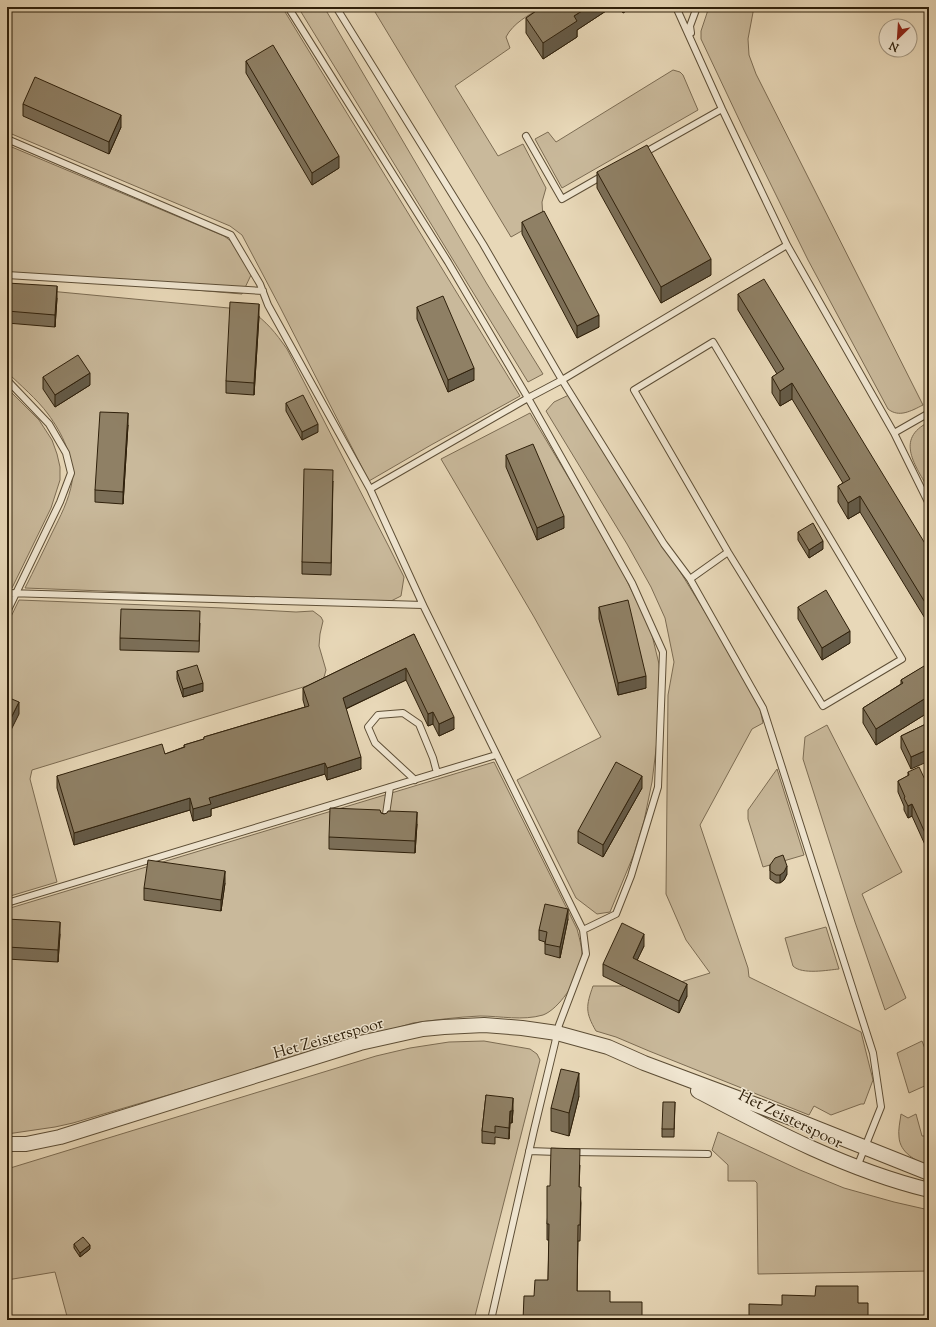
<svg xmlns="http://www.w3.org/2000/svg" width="936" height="1327" font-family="'Sorts Mill Goudy',serif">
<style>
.green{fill:#c9b99b;stroke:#7c6c53}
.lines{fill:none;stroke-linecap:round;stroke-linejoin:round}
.service-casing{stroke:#5d4e36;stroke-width:8}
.tertiary-casing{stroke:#5d4e36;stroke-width:16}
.service{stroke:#f0e6d1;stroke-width:6}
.tertiary{stroke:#f0e6d1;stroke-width:14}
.wall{fill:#7b6e57;stroke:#2f200b}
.shaded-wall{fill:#645a47;stroke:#2f200b}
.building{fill:#8f8065;stroke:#2f200b}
.labels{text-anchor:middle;stroke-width:3;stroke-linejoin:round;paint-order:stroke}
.street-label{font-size:16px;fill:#2f200b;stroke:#f0e6d1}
</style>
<rect width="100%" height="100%" fill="#e8d8b8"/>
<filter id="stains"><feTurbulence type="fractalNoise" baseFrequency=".005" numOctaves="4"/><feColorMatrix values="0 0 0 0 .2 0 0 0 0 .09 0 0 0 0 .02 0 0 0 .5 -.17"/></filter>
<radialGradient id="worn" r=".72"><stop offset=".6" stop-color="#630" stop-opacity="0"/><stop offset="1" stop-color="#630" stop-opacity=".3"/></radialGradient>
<!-- green -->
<path class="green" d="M7 7H282L520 396 431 445 369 481 280 307 242 235 230 226 7 132Z
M298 7H324L487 284 543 374 528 382Z
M372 7H542C529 15 513 23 506 37L510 48 455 86 498 156 523 144 546 188 542 202 543 219 511 237Z
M709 7H754L748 39 749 55 756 74 923 405C911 411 899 418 888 409L808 260 744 130 701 39V31Z
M673 70 680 72 683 75 698 110 562 188 535 139 548 132 556 142Z
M7 145 224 236 235 244 251 275 242 294 7 274Z
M7 287 250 310C267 322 275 332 287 349L389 547 404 577 401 596 389 602 25 588C34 570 43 552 52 533 60 517 69 500 72 482 74 457 62 433 48 414 37 399 20 385 7 372Z
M7 388 39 420 52 440 57 454 60 467V480L51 508 12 588H7Z
M571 394 751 687 760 709 763 723 752 729 700 825 748 968 749 977 861 1032 873 1080 864 1104H861L831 1115 814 1106 809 1115 649 1051 616 1037 596 1031C585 1012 586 1006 593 986H668L710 973 686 940 666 894 668 695 674 662 665 618 651 587 627 544 546 411 554 402Z
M530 413 614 554 651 631 659 664 661 696 659 725 652 782 644 821 634 854 610 912 597 914 576 898 517 780 601 737 534 617 441 459Z
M929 422V490C916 466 894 439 929 422Z
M19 600 224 608 296 612 313 611 321 617 323 621 320 634 319 646 326 670 323 681 32 770 30 779 57 882 7 897V625Z
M827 725 902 872 862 894 906 998 885 1010 855 922 803 759 805 737Z
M494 762 577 929C580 940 584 954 581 965 577 981 559 1009 543 1015 522 1021 501 1016 480 1016 457 1017 435 1020 413 1023L73 1123 55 1127 7 1134V909Z
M777 769 804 855 763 867 748 819V810Z
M826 927 839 969C828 970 802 975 793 966L785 938Z
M484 1041 530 1049 537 1054 540 1060 474 1320H68L55 1272 7 1280V1169L376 1056 410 1048 449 1042Z
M922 1041 929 1059V1084L909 1093 897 1053Z
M901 1114 908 1118 916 1114 922 1136H929V1166C916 1161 900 1153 899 1137 898 1130 900 1122 901 1114Z
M718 1132 800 1170 844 1188 894 1202 929 1210V1271L758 1274 757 1183 755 1181H728V1165L712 1150Z"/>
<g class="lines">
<defs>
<path id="service" d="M288 7 448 262 528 398 632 583 663 652 658 787 631 876 616 914 583 930
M336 7 483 244 562 380 664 544 690 579 763 708 873 1053 881 1107 857 1167
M676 7 722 109 787 245 894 433 929 504
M691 33 690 26 697 7
M526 136 562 199 604 175
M7 139 231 235 260 284 268 305 370 489 423 605 583 930 586 954 559 1025 555 1043 534 1130 491 1320
M644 153 722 109
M7 275 263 291
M713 342 902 659 823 706 728 552 634 390Z
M7 380 49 424 66 453 71 473 60 502 7 612
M894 433 929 413
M370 489 528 398 562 380 787 245
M690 579 728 552
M7 593 423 605
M415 780 375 743 368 727 378 715 403 713 419 724 433 758 437 773
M385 821 390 787
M7 903 496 755
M529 1151 557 1152
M572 1152 708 1154"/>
<path id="tertiary" d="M698 1091C772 1130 847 1170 929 1190
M7 1144H26L60 1137 360 1043 423 1029 444 1027 484 1025 522 1028 557 1033 608 1047 644 1063 791 1118 929 1173"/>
</defs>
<!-- service casing -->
<use href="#service" class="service-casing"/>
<!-- tertiary casing -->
<use href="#tertiary" class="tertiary-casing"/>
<!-- service -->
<use href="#service" class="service"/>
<!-- tertiary -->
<use href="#tertiary" class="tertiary"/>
</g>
<!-- wall -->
<path class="wall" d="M542 7H616L610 11 609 9 577 30V37L543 59 526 33V18Z
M619 7H632L623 13Z
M246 61 339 168 312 185 246 73Z
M23 104 121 127 109 154 23 116Z
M597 172 711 275 661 303 597 188Z
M522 222 599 327 577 338 522 234Z
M7 283 57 298 55 327 7 323Z
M738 294 929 550V618L926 620 860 512 848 519 838 502V486L843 483 792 399 780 406 772 393V377L777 374 738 310Z
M417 307 474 380 448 392 417 319Z
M259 316 254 395 226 393V381Z
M43 377 90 385 55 407 43 389Z
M286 403 318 432 302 440 286 411Z
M128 425 123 504 95 502V490Z
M506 455 564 528 537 540 506 467Z
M333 481 331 575 302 574V562Z
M798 532 823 549 809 558 798 540Z
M599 607 646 688 618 695 599 619Z
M798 607 850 643 822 660 798 619Z
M200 623 199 652 120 650V638Z
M414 634 454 729 439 736 433 724 428 726 406 680 346 709 361 769 327 780 325 774 211 809V816L193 821 190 810 74 845 57 788V776L165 754 184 747V745L204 739V737L305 707 303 700V688Z
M929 650V712L876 745 863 723V708L901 684V680L925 666V652Z
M177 671 203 691 183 697 177 679Z
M928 723 911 769 901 748V736Z
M908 772 929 788 926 847 912 816 908 818 904 810V806L898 792V781L908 776Z
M642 788 603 857 578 843V831Z
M381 813 417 824 415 853 329 849V837Z
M770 865 787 874 784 880 780 883H776L770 879Z
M225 883 221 911 144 900V888Z
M7 919 60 934 58 962 7 959Z
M568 919 560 958 545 954V942L539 940V930Z
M644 946 637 960 687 996 679 1013 603 976V964Z
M486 1095 513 1110 512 1123H510L509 1139 495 1137V1144L482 1143V1131Z
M579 1096 569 1136 551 1131V1108Z
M675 1102 674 1137H662V1129Z
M580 1165 579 1187 581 1203 580 1241H578L577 1291 610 1302 642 1320H523L534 1296 548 1280 549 1240H547V1224L550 1186Z
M74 1244 90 1249 80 1257 74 1248Z"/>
<!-- shaded-wall -->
<path class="shaded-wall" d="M588 7H609V9L577 30V37L543 59V43L574 16Z
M610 7H616L610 11Z
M623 7H632L623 13Z
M121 115V127L109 154V142Z
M339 156V168L312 185V173Z
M711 259V275L661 303V287Z
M57 286V298L55 327V315Z
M259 304V316L254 395V383Z
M599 315V327L577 338V326Z
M474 368V380L448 392V380Z
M90 373V385L55 407V395Z
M792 383V399L780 406V391Z
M128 413V425L123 504V492Z
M318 424V432L302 440V432Z
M860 496V512L848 519V503Z
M564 516V528L537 540V528Z
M823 541V549L809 558V550Z
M929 602V618L926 620V604Z
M850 631V643L822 660V648Z
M406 668V680L343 710V698Z
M646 676V688L618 695V683Z
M203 683V691L183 697V689Z
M929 696V712L876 745V729Z
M19 702V714L7 738V726Z
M433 712V724L428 726V714Z
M454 717V729L439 736V724Z
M929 749V761L911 769V757Z
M361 757V769L327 780V768Z
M325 763V774L211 809V816L193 821V809L209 798Z
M642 776V788L603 857V845Z
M190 798V810L74 845V833Z
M912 804V816L908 818V806Z
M417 812V824L415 853V841Z
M929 833V845L926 847V835Z
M787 866V874L784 880 780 883V875Z
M225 871V883L221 911V900Z
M568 909V919L560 958V947Z
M60 922V934L58 962V950Z
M644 934V946L633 969V958Z
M687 984V996L679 1013V1001Z
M579 1073V1096L569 1136V1113Z
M513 1098V1110L512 1123V1111Z
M510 1111V1123L509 1139V1128Z
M90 1245V1249L80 1257V1253Z"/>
<!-- building -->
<path class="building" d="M542 7H588L574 16 577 21 543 43 526 18Z
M273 45 339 156 312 173 246 61Z
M35 77 121 115 109 142 23 104Z
M647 145 711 259 661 287 597 172Z
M544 211 599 315 577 326 522 222Z
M764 279 929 550V602L926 604 860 496 848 503 838 486 850 479 792 383 780 391 772 377 784 369 738 294Z
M7 283 57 286 55 315 7 311Z
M443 296 474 368 448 380 417 307Z
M230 302 259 304 254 383 226 381Z
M78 355 90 373 55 395 43 377Z
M303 395 318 424 302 432 286 403Z
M100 412 128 413 123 492 95 490Z
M533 444 564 516 537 528 506 455Z
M304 469 333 470 331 563 302 562Z
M813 523 823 541 809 550 798 532Z
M826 590 850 631 822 648 798 607Z
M628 600 646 676 618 683 599 607Z
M121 609 200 611 199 641 120 638Z
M414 634 454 717 439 724 433 712 428 714 406 668 343 698 361 757 327 768 325 763 209 798 211 804 193 809 190 798 74 833 57 776 162 744 165 754 185 747 184 745 204 739V737L309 706 303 688Z
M929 650V659L925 652Z
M929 663V696L876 729 863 708 903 683 901 680Z
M197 665 203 683 183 689 177 671Z
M7 697 19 702 7 726Z
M928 723 929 727V749L911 757 901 736Z
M616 762 642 776 603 845 578 831Z
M919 767 929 788V833L926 835 912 804 908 806 904 798 905 797 898 781 909 775 908 772Z
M330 808 380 810 381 813 384 814 387 813 388 811 417 812 415 841 329 837Z
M783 855 787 866 784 872 780 875H776L770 871V865L775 858Z
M148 860 225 871 221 900 144 888Z
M545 904 568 909 560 947 545 944 547 932 539 930Z
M7 919 60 922 58 950 7 947Z
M622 923 644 934 633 958 687 984 679 1001 603 964Z
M561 1069 579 1073 569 1113 551 1108Z
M486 1095 513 1098 512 1111H510L509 1128 495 1126V1133L482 1131Z
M663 1102H675L674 1129H662Z
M551 1148 580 1149 579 1187H581L580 1225H578L577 1291H610V1302H642V1320H599V1317H551V1320H523L524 1296H534L535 1280H548L549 1224H547V1186H550Z
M83 1237 90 1245 80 1253 74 1244Z
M816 1286H858V1303H868V1320H749V1304L782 1305V1295L815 1296Z"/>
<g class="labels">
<!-- street labels -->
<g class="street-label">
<text transform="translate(328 1037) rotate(-16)" y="6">Het Zeisterspoor</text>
<text transform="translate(791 1118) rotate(26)" y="6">Het Zeisterspoor</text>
</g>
</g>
<!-- margin -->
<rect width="936" height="1327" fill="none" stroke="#e8d8b8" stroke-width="24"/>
<rect x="8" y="8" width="920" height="1311" fill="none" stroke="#2f200b" stroke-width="2"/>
<rect x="12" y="12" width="912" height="1303" fill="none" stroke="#2f200b"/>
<!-- north arrow -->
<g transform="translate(898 38) rotate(205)"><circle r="19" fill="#f0e6d1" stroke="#a39782"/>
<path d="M0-3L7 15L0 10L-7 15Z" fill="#8f2418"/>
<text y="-6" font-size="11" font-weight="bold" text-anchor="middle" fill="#2f200b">N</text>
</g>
<rect width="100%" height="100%" filter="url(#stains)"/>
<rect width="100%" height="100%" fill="url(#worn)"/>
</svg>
